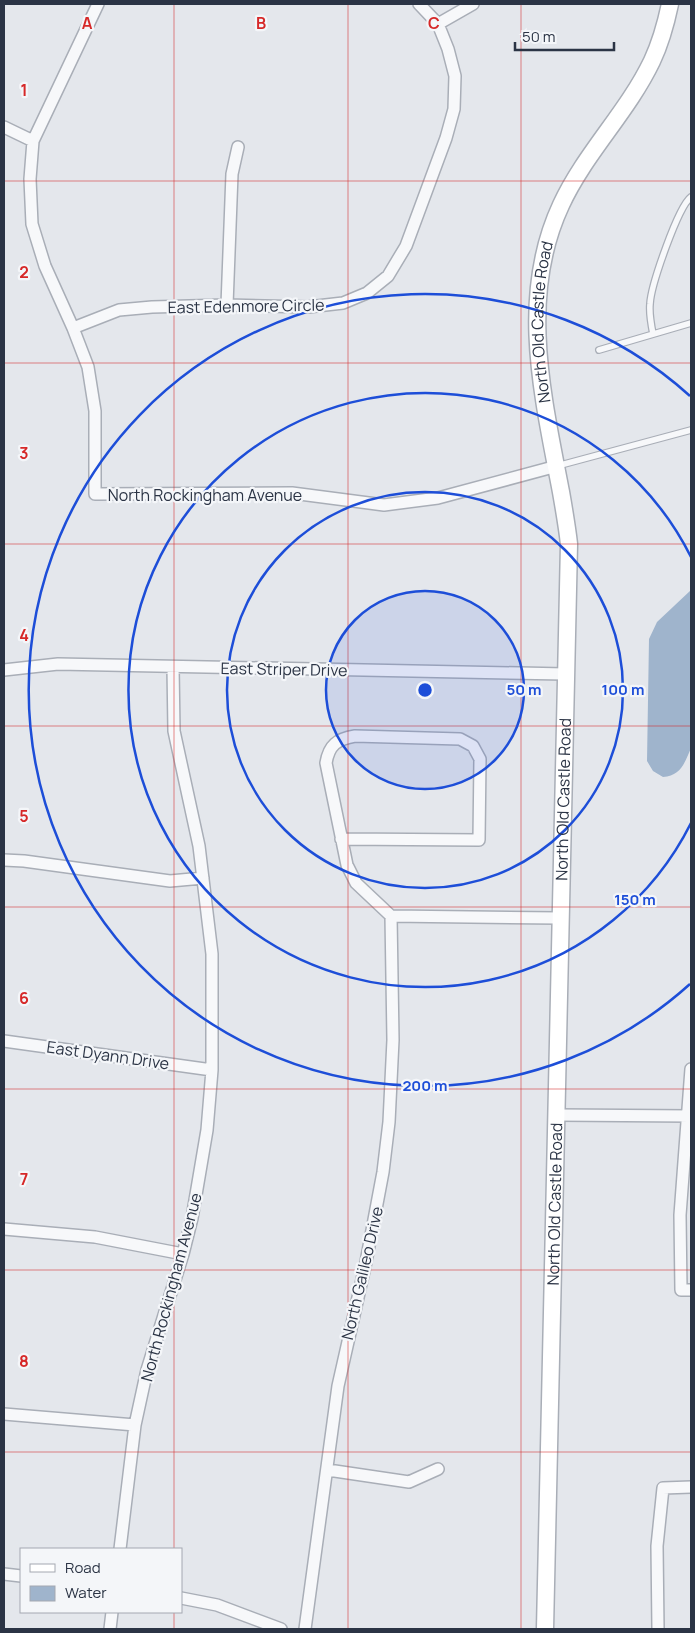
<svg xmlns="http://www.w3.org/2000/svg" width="695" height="1633" font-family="Manrope,sans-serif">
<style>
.water{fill:#9fb4cc}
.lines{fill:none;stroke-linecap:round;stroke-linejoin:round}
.lane-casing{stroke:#a9aeb7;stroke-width:8}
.street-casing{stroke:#a9aeb7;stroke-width:14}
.secondary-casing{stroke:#a9aeb7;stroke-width:19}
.lane{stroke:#f7f8fa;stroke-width:5.5}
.street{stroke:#f7f8fa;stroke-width:11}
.secondary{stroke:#fff;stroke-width:16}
.grid{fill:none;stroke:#d62828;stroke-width:1;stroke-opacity:0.55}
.ring{fill:none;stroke:#1d4ed8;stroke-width:2.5}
.labels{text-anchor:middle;stroke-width:4.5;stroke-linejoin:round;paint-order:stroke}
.street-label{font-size:16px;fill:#2b3445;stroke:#f4f6f9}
.grid-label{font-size:16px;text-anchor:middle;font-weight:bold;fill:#d62828;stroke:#f4f6f9;stroke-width:4.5;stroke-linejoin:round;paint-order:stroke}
.centre{fill:#1d4ed8;stroke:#f4f6f9;stroke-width:2.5}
.ring-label{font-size:15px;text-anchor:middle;font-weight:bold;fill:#1d4ed8;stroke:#f4f6f9;stroke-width:4.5;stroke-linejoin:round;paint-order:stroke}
</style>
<rect width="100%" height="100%" fill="#e4e7ec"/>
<!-- water -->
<path class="water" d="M691 590V748C685 762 681 776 663 777L653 771 647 761 649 639 657 622Z"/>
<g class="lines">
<defs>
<path id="lane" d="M653 334C651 324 649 314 650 304 651 285 678 207 691 197
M599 350 691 323
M557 466 691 430"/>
<path id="street" d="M98 4 33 141 30 179 32 224 45 266 73 328 88 367 95 411V494L292 493 384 505 438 498 557 466
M438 24 473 4
M4 127 33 141
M227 305 232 174 238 147
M73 328 119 310 152 307 227 305 308 307 343 303 367 293 388 276 406 246 446 138 454 109 455 76 448 49 438 24 419 4
M4 670 58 664 565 674
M341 839 479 840 480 759 473 746 460 739 355 736C337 739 329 745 326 763L347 865 356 883 391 916
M4 860 24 861 170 881 203 878
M391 916 559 918
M4 1041 212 1070
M691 1069 680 1215 681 1290H691
M558 1115 691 1116
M4 1229 95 1237 183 1254
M4 1414 135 1425
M328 1470 409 1482 438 1469
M120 1549 135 1425 147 1370 183 1254 192 1218 207 1130 212 1070V954L199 846 174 731 173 667
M4 1574 21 1576
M181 1598 217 1605 281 1629
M110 1629 112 1612
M305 1629 338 1386 366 1262 383 1172 389 1122 393 1040 391 916
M658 1629 657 1546 663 1488 691 1487"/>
<g id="secondary">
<path id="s1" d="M545 1629C554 1267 560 906 569 544 567 526 564 509 561 492 543 397 518 297 561 205 585 153 627 113 652 61 660 44 666 23 670 4"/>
</g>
</defs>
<!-- lane casing -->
<use href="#lane" class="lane-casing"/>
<!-- street casing -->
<use href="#street" class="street-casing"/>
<!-- secondary casing -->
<use href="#secondary" class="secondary-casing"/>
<!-- lane -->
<use href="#lane" class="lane"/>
<!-- street -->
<use href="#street" class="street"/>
<!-- secondary -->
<use href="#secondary" class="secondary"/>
</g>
<!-- grid -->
<path class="grid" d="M174 4V1549M348 4V1629M521 4V1629M4 181H691M4 363H691M4 544H691M4 726H691M4 907H691M4 1089H691M4 1270H691M4 1452H691M174 1612V1629"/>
<!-- distance rings -->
<circle cx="425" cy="690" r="99" fill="#1d4ed8" fill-opacity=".12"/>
<g class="ring">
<circle cx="425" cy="690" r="99"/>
<circle cx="425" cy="690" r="198"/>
<path d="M691 823A297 297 0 1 1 691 557"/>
<path d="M690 984A396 396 0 1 1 690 396"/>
</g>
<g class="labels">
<!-- street labels -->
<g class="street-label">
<text transform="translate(246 306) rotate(-1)" y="6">East Edenmore Circle</text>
<text dy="6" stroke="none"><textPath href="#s1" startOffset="1310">North Old Castle Road</textPath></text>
<text x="205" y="501">North Rockingham Avenue</text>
<text transform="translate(284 669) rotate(1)" y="6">East Striper Drive</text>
<text dy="6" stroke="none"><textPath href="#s1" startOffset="830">North Old Castle Road</textPath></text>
<text transform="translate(108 1055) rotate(8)" y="6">East Dyann Drive</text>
<text dy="6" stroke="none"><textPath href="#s1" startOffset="425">North Old Castle Road</textPath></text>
<text transform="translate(362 1273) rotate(-77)" y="6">North Galileo Drive</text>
<text transform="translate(171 1287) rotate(-75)" y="6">North Rockingham Avenue</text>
</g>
</g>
<g class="grid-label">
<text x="87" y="29">A</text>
<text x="261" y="29">B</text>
<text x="434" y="29">C</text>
<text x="24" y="96">1</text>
<text x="24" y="278">2</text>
<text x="24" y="459">3</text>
<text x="24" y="641">4</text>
<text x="24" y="822">5</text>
<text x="24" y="1004">6</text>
<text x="24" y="1185">7</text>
<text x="24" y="1367">8</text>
</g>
<circle cx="425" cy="690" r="8" class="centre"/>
<g class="ring-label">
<text x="524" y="695">50 m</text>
<text x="623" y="695">100 m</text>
<text x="635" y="905">150 m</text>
<text x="425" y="1091">200 m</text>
</g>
<!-- border -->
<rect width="695" height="1633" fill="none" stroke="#2b3445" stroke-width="10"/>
<!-- legend -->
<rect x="20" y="1548" width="162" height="65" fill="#f4f6f9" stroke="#a4a8b1"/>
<rect x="30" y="1564" width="25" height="8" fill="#ffffff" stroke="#a4a8b1"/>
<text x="65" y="1573" font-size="15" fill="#2b3445">Road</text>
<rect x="30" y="1586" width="25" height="15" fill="#9fb4cc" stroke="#a4a8b1"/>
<text x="65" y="1598" font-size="15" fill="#2b3445">Water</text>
<!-- scale -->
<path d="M515 42v8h99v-8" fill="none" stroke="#2b3445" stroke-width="2.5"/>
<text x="522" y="42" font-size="15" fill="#2b3445" stroke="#f4f6f9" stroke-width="4" paint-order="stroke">50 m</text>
</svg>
